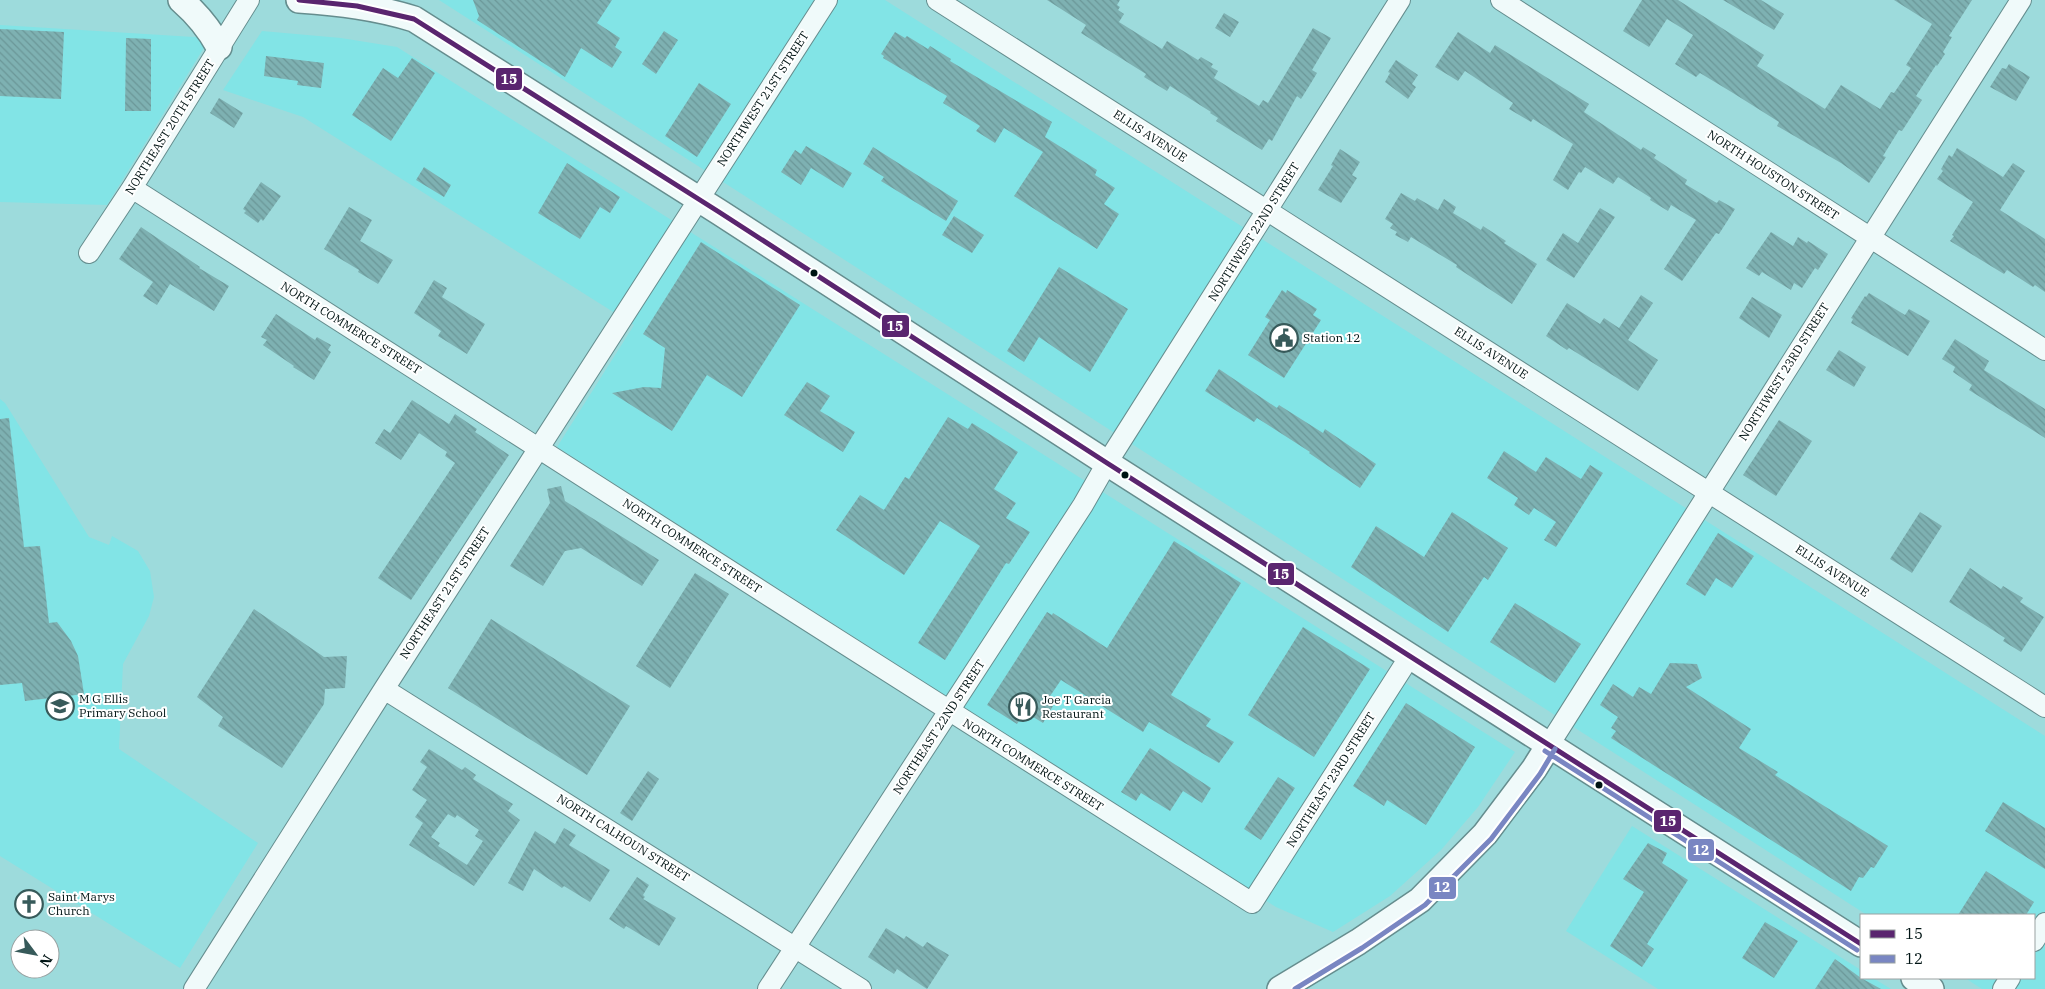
<svg xmlns="http://www.w3.org/2000/svg" width="2045" height="989" font-family="'IBM Plex Serif',serif">
<style>
.built{fill:#82e4e6}
.building{fill:url(#building-back-hatch);fill-rule:evenodd}
.lines{fill:none;stroke-linecap:round;stroke-linejoin:round}
.minor-casing{stroke:#658d8e;stroke-width:22}
.major-casing{stroke:#658d8e;stroke-width:28}
.minor{stroke:#f0fafa;stroke-width:20}
.major{stroke:#f0fafa;stroke-width:25}
.bus-1-casing{stroke:#fff;stroke-width:9}
.bus-2-casing{stroke:#fff;stroke-width:9}
.bus-1{stroke:#5a256f;stroke-width:5}
.bus-2{stroke:#7986c2;stroke-width:5}
.bus-dot{fill:#001414;stroke:#fff;stroke-width:2}
.labels{text-anchor:middle;stroke-width:4;stroke-linejoin:round;paint-order:stroke}
.street-label{font-size:12px;fill:#001414;stroke:#fff}
.poi-label{font-size:12px;fill:#001414;stroke:#fff;text-anchor:start}
.line-badge{stroke:#fff;stroke-width:2}
.badge-label{font-size:14px;text-anchor:middle;font-weight:bold;fill:#fff}
</style>
<defs>
<pattern id="building-back-hatch" width="6" height="6" patternUnits="userSpaceOnUse" patternTransform="scale(1.25)"><rect width="6" height="6" fill="#7eb1b2"/><path d="M-1 5l2 2M0 0l6 6M5-1l2 2" fill="none" stroke="#6b9798"/></pattern>
</defs>
<rect width="100%" height="100%" fill="#9ddbdc"/>
<!-- built -->
<path class="built" d="M439 0H885L2045 736V989H1982L1965 978H2034V915H1867Z
M0 25 210 38 107 205 0 202Z
M262 31 341 38 397 47 1515 752 1478 807 1441 850 1390 896 1333 932 1276 907 557 447 634 325 303 117 223 90Z
M0 399 5 403 89 537 109 545 112 536 138 551 150 571 154 597 149 616 123 664 119 749 258 843 180 968 0 856Z
M1632 826 1861 970V978H1873L1891 989H1658L1566 931Z"/>
<!-- building -->
<path class="building" d="M473 0H612L597 23 620 38 615 47 622 52 612 68 581 48 565 77 477 20 479 16Z
M1047 0H1120L1117 5 1120 7 1118 10 1124 14 1119 22 1162 49 1167 41 1198 60 1201 57 1213 64 1211 67 1218 71 1214 78 1259 106 1263 100 1268 103 1313 28 1331 38 1312 70 1317 73 1311 83 1301 99 1297 96 1272 141 1269 139 1262 150 1216 121 1218 118 1210 113 1211 112 1170 86 1167 91 1144 77 1146 74 1081 33 1086 25Z
M1642 0H1678L1764 55 1757 66 1825 109 1841 85 1880 109 1891 92 1894 93 1911 68 1906 65 1932 24 1894 0H1972L1949 36 1952 37 1943 52 1945 54 1937 66 1936 65 1916 96 1922 100 1902 131 1899 130 1883 156 1886 157 1869 183 1841 163 1777 126 1779 122 1733 93 1700 73 1696 77 1675 64 1693 35 1667 19 1649 47 1623 31Z
M1723 0H1761L1784 14 1774 30Z
M1224 13 1239 22 1230 37 1215 28Z
M0 29 64 32 61 99 0 96Z
M664 31 678 40 656 74 642 64Z
M895 32 905 38 907 36 928 49 930 46 951 59 950 61 1052 122 1045 137 1097 170 1095 175 1115 188 1104 204 1119 214 1097 249 1014 196 1043 152 1004 128 995 143 976 131 980 126 943 103 947 96 883 58 884 56 881 54Z
M1458 32 1490 53 1495 45 1589 104 1584 112 1641 150 1643 147 1656 155 1654 158 1687 180 1685 184 1715 202 1717 203 1719 200 1735 209 1719 234 1716 233 1682 281 1664 269 1696 220 1671 205 1668 211 1650 200 1651 198 1618 177 1613 184 1585 167 1581 173 1579 172 1568 190 1553 180 1573 144 1533 119 1531 122 1509 109 1513 103 1465 71 1458 81 1435 67Z
M126 38 151 39V111H125Z
M266 56 324 63 321 88 297 85 298 81 264 76Z
M412 58 435 73 391 141 352 115 383 68 398 78Z
M1396 60 1418 75 1412 84 1416 87 1408 99 1385 82 1390 73 1388 72Z
M2009 64 2030 77 2016 101 1990 87 2002 68 2006 69Z
M699 83 731 104 697 157 665 136Z
M219 98 243 113 234 128 210 113Z
M806 146 852 173 843 188 811 168 801 185 781 172 795 150 801 154Z
M873 147 958 201 946 221 881 181 884 177 863 164Z
M1957 148 2003 177 2013 163 2025 171 2000 210 2045 239V292L2035 285 2033 287 2007 270 2004 274 1950 241 1954 236 1952 235 1973 202 1937 179 1943 171 1941 169 1949 155 1952 157Z
M1340 149 1360 162 1352 175 1357 178 1341 203 1318 190 1333 166 1331 165Z
M567 163 620 197 610 213 600 207 580 239 538 213Z
M424 167 451 185 444 197 416 180Z
M261 182 281 196 263 221 261 219 258 223 244 213 246 211 243 209Z
M1401 193 1415 201 1417 198 1438 210 1444 199 1456 207 1453 213 1481 230 1483 226 1506 241 1504 243 1537 264 1512 304 1456 267 1457 265 1411 237 1408 242 1395 235 1397 232 1390 228 1393 224 1385 219Z
M349 207 372 220 360 241 393 260 378 284 358 272 359 270 324 249Z
M1600 208 1615 217 1574 278 1546 260 1563 233 1578 243Z
M954 216 984 235 972 253 942 235Z
M141 227 200 267 199 268 229 286 214 311 170 284 157 305 143 296 153 282 119 259Z
M1771 232 1793 246 1798 237 1807 243 1808 241 1828 254 1818 270 1815 268 1802 288 1794 283 1791 290 1762 272 1759 276 1746 268Z
M701 242 800 305 742 397 707 375 672 431 612 393 644 387 661 388 665 348 643 334Z
M1059 267 1128 309 1090 372 1039 337 1024 362 1007 351Z
M434 280 447 288 442 297 485 324 467 354 438 336 441 331 414 313Z
M1282 290 1286 293 1287 290 1317 309 1313 315 1321 320 1284 378 1248 355 1270 320 1265 317Z
M1869 293 1905 315 1909 309 1930 321 1908 356 1851 323 1853 319 1851 318 1865 296 1866 297Z
M1641 295 1653 303 1628 340 1658 360 1638 391 1569 348 1567 350 1546 336 1567 303 1600 324 1604 318 1619 328Z
M1752 297 1782 315 1769 338 1739 318Z
M276 314 315 340 317 337 331 345 328 350 331 352 314 380 293 367 294 366 263 345 267 340 261 337Z
M1955 339 1989 361 1984 370 2045 409V438L1969 390 1972 385 1953 372 1955 367 1942 359Z
M1839 350 1866 367 1854 387 1826 370Z
M1219 369 1277 408 1279 405 1323 433 1325 429 1376 464 1360 488 1309 453 1310 452 1257 418 1254 422 1205 391Z
M807 382 830 396 820 411 855 432 843 452 784 415Z
M412 400 449 424 455 414 477 429 475 432 509 455 411 600 378 578 455 463 445 456 447 452 419 433 401 460 375 443 384 429 390 433Z
M948 417 968 429 972 423 1018 452 994 489 1016 503 1006 518 1030 532 1009 564 1006 563 945 660 918 643 980 546 940 521 904 575 836 530 860 495 884 510 905 477 909 479Z
M9 418 24 547 40 546 49 623 57 622 71 641 78 656 84 694 25 701 22 683 0 685V419Z
M1779 420 1812 441 1776 496 1743 475Z
M1504 451 1536 472 1546 457 1581 479 1590 465 1603 473 1556 547 1544 540 1556 522 1534 508 1529 515 1514 505 1518 498 1487 478Z
M561 486 565 501 659 560 642 586 581 548 565 551 543 586 510 566 550 503 547 489Z
M1452 512 1508 548 1488 580 1484 577 1448 632 1351 567 1376 526 1424 557Z
M1920 512 1942 526 1912 573 1890 559Z
M1718 533 1754 556 1732 588 1716 578 1705 596 1686 584Z
M1174 541 1241 583 1171 695 1211 719 1206 726 1234 742 1219 763 1149 722 1143 732 1061 680 1046 702 1053 706 1043 723 1025 712 1017 724 987 705 1047 612 1052 615 1053 613 1107 648Z
M1970 568 2001 589 2003 586 2023 598 2020 602 2044 617 2021 652 2003 641 2005 638 1949 602Z
M695 573 729 594 670 688 636 666Z
M1515 603 1581 644 1555 683 1490 642Z
M254 609 324 657 347 656 345 688 325 689 324 704 282 768 218 726 223 717 197 697Z
M491 619 630 706 587 775 448 688Z
M1303 627 1370 669 1314 757 1248 715Z
M1670 663 1697 664 1702 678 1686 687 1751 729 1739 748 1778 772 1775 775 1888 846 1874 868 1871 867 1863 878 1859 877 1851 891 1611 738 1616 731 1611 728 1618 717 1600 705 1613 684 1633 697 1639 687 1651 694Z
M1406 703 1475 747 1426 825 1387 800 1384 806 1353 786Z
M1150 748 1211 788 1202 803 1183 791 1170 811 1141 793 1136 801 1121 792Z
M429 749 462 770 465 767 476 775 473 779 513 804 508 811 520 820 474 886 409 845 423 823 415 817 427 800 412 790 427 767 420 762ZM448 814 455 818 457 815 479 830 475 836 483 841 467 865 438 846 440 843 431 837Z
M648 771 659 779 632 821 620 813Z
M1278 777 1295 788 1261 840 1244 829Z
M2003 802 2045 828V869L1985 831Z
M564 828 576 835 569 845 610 870 590 902 564 886 562 888 534 869 523 891 508 883 535 831 555 844Z
M1648 843 1667 853 1662 863 1688 880 1647 944 1654 949 1642 967 1610 946 1644 892 1623 879Z
M1986 871 2034 902 2026 915H1958Z
M637 877 649 885 643 895 645 897 643 899 676 918 659 946 626 926 624 929 609 919Z
M1765 922 1798 941 1774 978 1742 958Z
M886 928 904 939 906 936 923 947 927 942 949 955 927 989 897 969 894 974 868 957Z
M1835 959 1861 978 1881 989H1815Z"/>
<g class="lines">
<defs>
<path id="minor" d="M937 0 2045 707
M1501 0 2045 350
M132 188C506 426 877 667 1252 903L1410 656
M89 253 132 188 249 0
M384 689 861 989
M1549 745 2021 0
M2034 941 2045 923
M194 989 384 689 827 0
M768 989 1083 505 1107 463 1400 0
M2003 989 2010 978"/>
<path id="major" d="M181 0C197 14 209 28 219 47
M299 0C339 3 376 7 414 19L719 212 1107 463 1861 944
M1914 978 1931 989
M1280 989 1358 942 1420 900 1485 834 1534 769 1549 745"/>
</defs>
<!-- minor casing -->
<use href="#minor" class="minor-casing"/>
<!-- major casing -->
<use href="#major" class="major-casing"/>
<!-- minor -->
<use href="#minor" class="minor"/>
<!-- major -->
<use href="#major" class="major"/>
<defs>
<path id="bus-1" d="M299 0 357 6 414 19 719 212 1107 463 1861 944"/>
<path id="bus-2" d="M1545 751 1857 950
M1295 989 1362 948 1425 905 1491 839 1540 774 1555 749"/>
</defs>
<!-- bus-1 casing -->
<use href="#bus-1" class="bus-1-casing"/>
<!-- bus-2 casing -->
<use href="#bus-2" class="bus-2-casing"/>
<!-- bus-1 -->
<use href="#bus-1" class="bus-1"/>
<!-- bus-2 -->
<use href="#bus-2" class="bus-2"/>
</g>
<!-- icons -->
<defs>
<symbol id="civic-ring" viewBox="-11 -11 22 22"><circle r="9.5" fill="#fff" stroke="#375a5a" stroke-width="1.5"/><path d="M-.6-6.5H3V-4.5H.6V-3L4-1V1h2V6H-6V1h2V-1L-.6-3ZM-1.2 2.5V6h2.4V2.5Z" fill="#375a5a"/></symbol>
<symbol id="school-ring" viewBox="-11 -11 22 22"><circle r="9.5" fill="#fff" stroke="#375a5a" stroke-width="1.5"/><path d="M0-5L7-2L0 1L-7-2ZM-4 1L0 2.5L4 1V4Q0 6-4 4Z" fill="#375a5a"/></symbol>
<symbol id="restaurant-ring" viewBox="-11 -11 22 22"><circle r="9.5" fill="#fff" stroke="#375a5a" stroke-width="1.5"/><path d="M-5-6h1v4h1v-4h1v4h1v-4h1v5L-1.5 .5V6h-2V.5L-5-1ZM5-6V6H3V1.5H1.5Q1.5-4 5-6Z" fill="#375a5a"/></symbol>
<symbol id="church-ring" viewBox="-11 -11 22 22"><circle r="9.5" fill="#fff" stroke="#375a5a" stroke-width="1.5"/><path d="M-1.2-6h2.4v3.5h3.3v2.4h-3.3V6h-2.4V-.1h-3.3v-2.4h3.3Z" fill="#375a5a"/></symbol>
</defs>
<g fill-rule="evenodd">
<use href="#civic-ring" x="1268" y="322" width="32" height="32"/>
<use href="#school-ring" x="44" y="690" width="32" height="32"/>
<use href="#restaurant-ring" x="1007" y="691" width="32" height="32"/>
<use href="#church-ring" x="13" y="888" width="32" height="32"/>
</g>
<!-- markers -->
<g class="bus-dot">
<circle cx="814" cy="273" r="4.5"/>
<circle cx="1125" cy="475" r="4.5"/>
<circle cx="1599" cy="785" r="4.5"/>
</g>
<g class="labels">
<!-- street labels -->
<g class="street-label">
<text transform="translate(763 99) rotate(-57)" y="4">NORTHWEST 21ST STREET</text>
<text transform="translate(170 127) rotate(-58)" y="4">NORTHEAST 20TH STREET</text>
<text transform="translate(1150 136) rotate(33)" y="4">ELLIS AVENUE</text>
<text transform="translate(1773 175) rotate(33)" y="4">NORTH HOUSTON STREET</text>
<text transform="translate(1254 232) rotate(-58)" y="4">NORTHWEST 22ND STREET</text>
<text transform="translate(351 328) rotate(32)" y="4">NORTH COMMERCE STREET</text>
<text transform="translate(1491 353) rotate(33)" y="4">ELLIS AVENUE</text>
<text transform="translate(1784 372) rotate(-58)" y="4">NORTHWEST 23RD STREET</text>
<text transform="translate(692 546) rotate(33)" y="4">NORTH COMMERCE STREET</text>
<text transform="translate(1832 571) rotate(33)" y="4">ELLIS AVENUE</text>
<text transform="translate(445 593) rotate(-57)" y="4">NORTHEAST 21ST STREET</text>
<text transform="translate(939 727) rotate(-57)" y="4">NORTHEAST 22ND STREET</text>
<text transform="translate(1033 765) rotate(32)" y="4">NORTH COMMERCE STREET</text>
<text transform="translate(1331 780) rotate(-58)" y="4">NORTHEAST 23RD STREET</text>
<text transform="translate(623 838) rotate(32)" y="4">NORTH CALHOUN STREET</text>
</g>
<!-- poi labels -->
<g class="poi-label">
<text x="1303" y="342">Station 12</text>
<text x="79" y="703">M G Ellis<tspan x="79" dy="14">Primary School</tspan></text>
<text x="1042" y="704">Joe T Garcia<tspan x="1042" dy="14">Restaurant</tspan></text>
<text x="48" y="901">Saint Marys<tspan x="48" dy="14">Church</tspan></text>
</g>
</g>
<g class="line-badge">
<rect x="495" y="67" width="28" height="24" rx="5" fill="#5a256f"/>
<rect x="881" y="314" width="29" height="24" rx="5" fill="#5a256f"/>
<rect x="1267" y="562" width="28" height="24" rx="5" fill="#5a256f"/>
<rect x="1653" y="809" width="29" height="24" rx="5" fill="#5a256f"/>
<rect x="1687" y="838" width="28" height="24" rx="5" fill="#7986c2"/>
<rect x="1428" y="876" width="29" height="24" rx="5" fill="#7986c2"/>
</g>
<g class="badge-label">
<text x="509" y="84">15</text>
<text x="895" y="331">15</text>
<text x="1281" y="579">15</text>
<text x="1668" y="826">15</text>
<text x="1701" y="855">12</text>
<text x="1442" y="892">12</text>
</g>
<!-- legend -->
<rect x="1860" y="914" width="175" height="65" fill="#ffffff" stroke="#99a1a1"/>
<rect x="1870" y="930" width="25" height="8" fill="#5a256f" stroke="#99a1a1"/>
<text x="1905" y="939" font-size="15" fill="#001414">15</text>
<rect x="1870" y="955" width="25" height="8" fill="#7986c2" stroke="#99a1a1"/>
<text x="1905" y="964" font-size="15" fill="#001414">12</text>
<!-- north arrow -->
<g transform="translate(35 954) rotate(122)"><circle r="24" fill="#ffffff" stroke="#99a1a1"/>
<path d="M0-4L9 19L0 12L-9 19Z" fill="#375a5a"/>
<text y="-8" font-size="14" font-weight="bold" text-anchor="middle" fill="#001414">N</text>
</g>
</svg>
